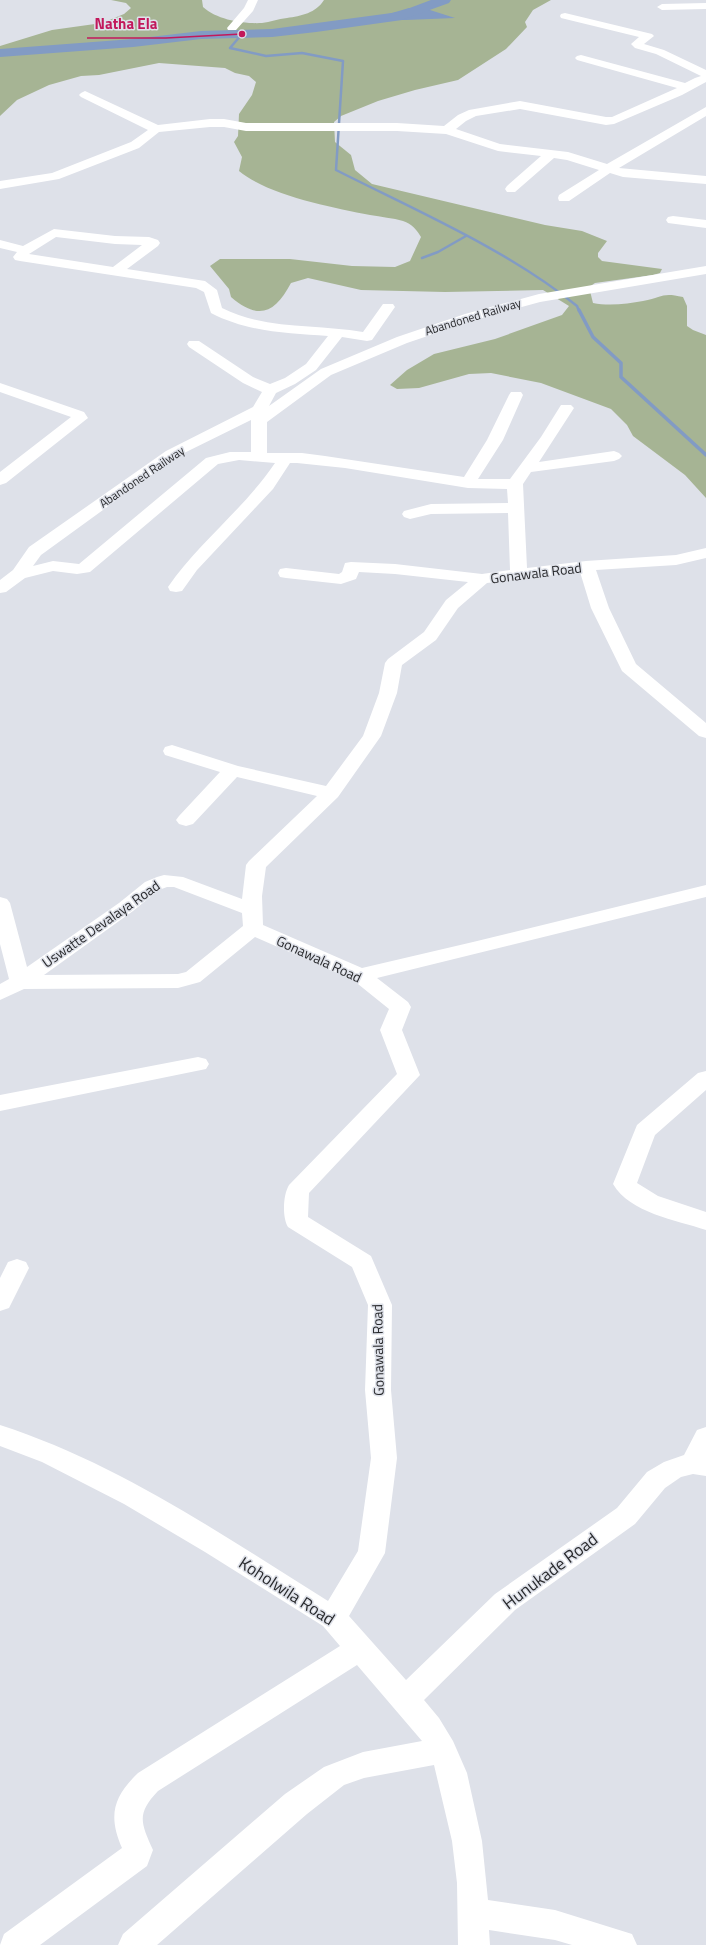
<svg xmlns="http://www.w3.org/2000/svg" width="706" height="1945" font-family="'Titillium Web',sans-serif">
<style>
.green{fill:#a6b494}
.water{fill:#829bc4}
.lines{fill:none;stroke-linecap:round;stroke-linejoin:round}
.stream-far1{stroke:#829bc4;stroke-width:2.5}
.stream{stroke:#829bc4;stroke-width:3.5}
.river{fill:#829bc4;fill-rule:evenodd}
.minor{fill:#fff;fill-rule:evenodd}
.labels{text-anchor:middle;stroke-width:3;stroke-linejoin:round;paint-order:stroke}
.far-street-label{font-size:12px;fill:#28292c;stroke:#dee1e9}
.street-label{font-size:14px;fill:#28292c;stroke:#dee1e9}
.near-street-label{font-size:17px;fill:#28292c;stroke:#dee1e9}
.leader{fill:none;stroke:#c2185b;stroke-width:1.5}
.callout-dot{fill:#c2185b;stroke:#dee1e9;stroke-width:1.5}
.callout-label{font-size:15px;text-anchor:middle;font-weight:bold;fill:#c2185b;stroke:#dee1e9;stroke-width:3;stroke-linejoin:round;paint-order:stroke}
</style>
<rect width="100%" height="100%" fill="#dee1e9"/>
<!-- green -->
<path class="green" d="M111 0H202L203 7C217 20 244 24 262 23 270 22 278 19 287 18 301 16 316 13 324 0H551L533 10 525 22 527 27 506 49 458 80 415 90 378 101 341 116 334 122 335 142 351 155 355 170 372 184 545 225 582 231 607 241 598 253V257L602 261 662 269 660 273 653 275 595 283 589 287 593 303C608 306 628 304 643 301 663 297 662 292 683 297L687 306V326L693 330 706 335V498L685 475 633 436 627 425 611 409 541 383 491 373 469 374 419 388 397 389 390 385 407 370 434 354 495 339 562 315 569 306 543 290 445 292 361 290 308 278 291 283C275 313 259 321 231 297L229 289 210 266 220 259H290L352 266 395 267 410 261 421 237C417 230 412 224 403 221 393 218 381 217 370 215 331 207 270 196 239 171L242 157 234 142 238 136 239 114 252 95 256 82 249 76 235 73 225 68 159 63 99 75 81 76 49 85 17 100 0 116V46L52 30 102 23 124 14 131 8 126 3Z"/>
<!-- water -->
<path class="water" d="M409 8 430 10 455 18 406 20H368Z"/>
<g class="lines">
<!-- stream-far1 -->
<path class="stream-far1" d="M242 34 230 48 266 56 302 53 343 61 336 170C415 210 508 250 577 306L579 311
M422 258 438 252 466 236"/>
<!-- stream -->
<path class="stream" d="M579 310 593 337 621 363V377L706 455"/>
<!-- river -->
<path class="river" d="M431 0H451L449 3 402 20 316 32 272 37 201 39 133 47 0 57V49L133 39 201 31 272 29 399 12Z"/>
<!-- minor -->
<path class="minor" d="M248 0H258L253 11 236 30H228L227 28 244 8Z
M706 3V9L662 10 657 7 662 4Z
M565 13 652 34 654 36 644 44 664 50 706 70V82L682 95 614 124 606 125 520 109 476 116 466 121 456 129 500 144 568 152 607 164 706 107V116L619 168 706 176V184L623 177 610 173 569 201H559L558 198 559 195 599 170 567 160 554 158 515 192H507L505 189 507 186 541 156 498 151 446 134 397 131H246L224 127H210L159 132 139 148 59 179 0 189V181L52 173 131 142 148 130 81 97 79 95 81 93 85 91 158 125 210 119H224L246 123H397L444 126 458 115 469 110 520 101 606 117H612L677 88 577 60 575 58 577 56 581 55 685 83 695 78 701 76 656 54 635 48 631 44 639 37 561 18 560 16 561 14Z
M673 216 706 220V228L668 223 666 220 668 217Z
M54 229 115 236 149 237 158 240 160 243 158 246 127 269 205 281 217 290 222 308C265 330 317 324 363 332L383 304H393L395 307 372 340 367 341 342 337 316 370 295 384 276 393 269 406 321 369 397 337 465 314 539 294 706 266V274L540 302 475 320 407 343 331 375 267 422V453H302L325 456 464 477 487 440 509 395 511 392H521L523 395 503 440 478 479H510L541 437 561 405H571L574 408 539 462 614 451 619 453 622 456 619 459 614 461 531 472 523 484 527 568 586 561 676 555 706 548V558L676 565 596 570 609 608 636 664 706 723V738L699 736 622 671 591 608 580 572 487 583 458 608 436 640 402 665 397 693 381 736 338 797 266 867 262 896 263 925 362 968 473 942 706 885V897L377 978 408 1002 411 1007 402 1030 420 1075 309 1193 308 1217 371 1256 392 1305 391 1390 397 1458 385 1553 349 1616 406 1680 495 1594 617 1508 647 1472 664 1462 684 1455 697 1430 706 1427V1476L693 1474 681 1477 665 1488 635 1524 515 1610 424 1700 439 1718 453 1741 467 1773 482 1841 488 1900 555 1910 632 1934 637 1945H572L555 1940 489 1930 490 1945H458L457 1883 452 1841 434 1765 364 1778 344 1785 307 1814 157 1945H118L123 1934 285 1794 324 1767 363 1752 422 1741 357 1665 158 1791C136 1814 141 1823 153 1850L147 1866 40 1945H0L4 1934 122 1848C108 1816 113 1797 138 1773L340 1646 323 1626 205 1552 124 1504 42 1462 0 1446V1425C118 1463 224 1536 328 1601L358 1551 371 1458 365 1390 368 1305 352 1267 288 1227C282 1217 283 1195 289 1185L397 1074 380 1030 389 1009 353 980 255 937 200 982 178 988 24 989 0 1000V984L9 979 0 944V897L7 899 10 903 27 967 119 903 145 882 157 877 164 875 183 877 242 899 246 865 249 861 317 796 237 777 193 824 186 826 179 824 176 820 179 816 220 772 165 755 163 751 165 747 172 745 238 766 326 786 363 736 379 693 385 663 388 659 424 632 446 600 468 582 395 574 359 572 356 579 341 584 286 578 280 577 278 573 280 569 286 568 339 574 342 572 345 563 351 562 395 564 482 574 510 570 508 513 431 514 410 519 404 517 402 514 404 511 431 504 508 503 507 489 468 488 345 468 297 463H290L273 489 197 570 182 591 176 592 170 591 168 587C199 542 244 509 275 463L239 460 218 464 90 572 77 574 53 571 25 578 6 592 0 593V580L13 570 29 547 166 451 253 407 262 392 243 383 189 347 187 344 189 341H199L253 377 270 384 285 378 306 364 328 336C288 333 247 332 211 313L204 292 196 288 20 261 15 260 13 257 17 252 0 248V240L23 246ZM56 237 115 244 142 245 113 267 29 254ZM251 420V452H230L206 458 79 564 53 561 33 566 41 555 176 457ZM167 887H174L242 913 243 926 186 972 178 974 44 975 133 911 159 890Z
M0 383 84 412 88 418 6 483 0 485V472L71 417 0 392Z
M198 1057 206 1059 209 1064 206 1069 0 1111V1095Z
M706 1071V1090L655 1135 637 1183 658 1196 706 1212V1230C676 1220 630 1213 613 1184L637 1125 698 1073Z
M17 1259 26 1262 29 1268 9 1308 0 1311V1278L8 1262Z"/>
</g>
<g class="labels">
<!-- far-street labels -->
<g class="far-street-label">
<text transform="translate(473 317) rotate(-17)" y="4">Abandoned Railway</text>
<text transform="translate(142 477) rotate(-34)" y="4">Abandoned Railway</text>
</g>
<!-- street labels -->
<g class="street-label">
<text transform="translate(536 573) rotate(-7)" y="5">Gonawala Road</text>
<text transform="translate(101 924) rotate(-35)" y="5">Uswatte Devalaya Road</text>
<text transform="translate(319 959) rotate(25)" y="5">Gonawala Road</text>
<text transform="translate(378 1350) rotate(-91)" y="5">Gonawala Road</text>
</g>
<!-- near-street labels -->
<g class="near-street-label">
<text transform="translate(550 1571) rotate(-37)" y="6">Hunukade Road</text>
<text transform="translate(287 1591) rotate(33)" y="6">Koholwila Road</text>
</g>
</g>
<!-- callouts -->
<path class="leader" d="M242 34L166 38H87"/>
<circle class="callout-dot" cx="242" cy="34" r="4"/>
<g class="callout-label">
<text x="126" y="29">Natha Ela</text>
</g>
</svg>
